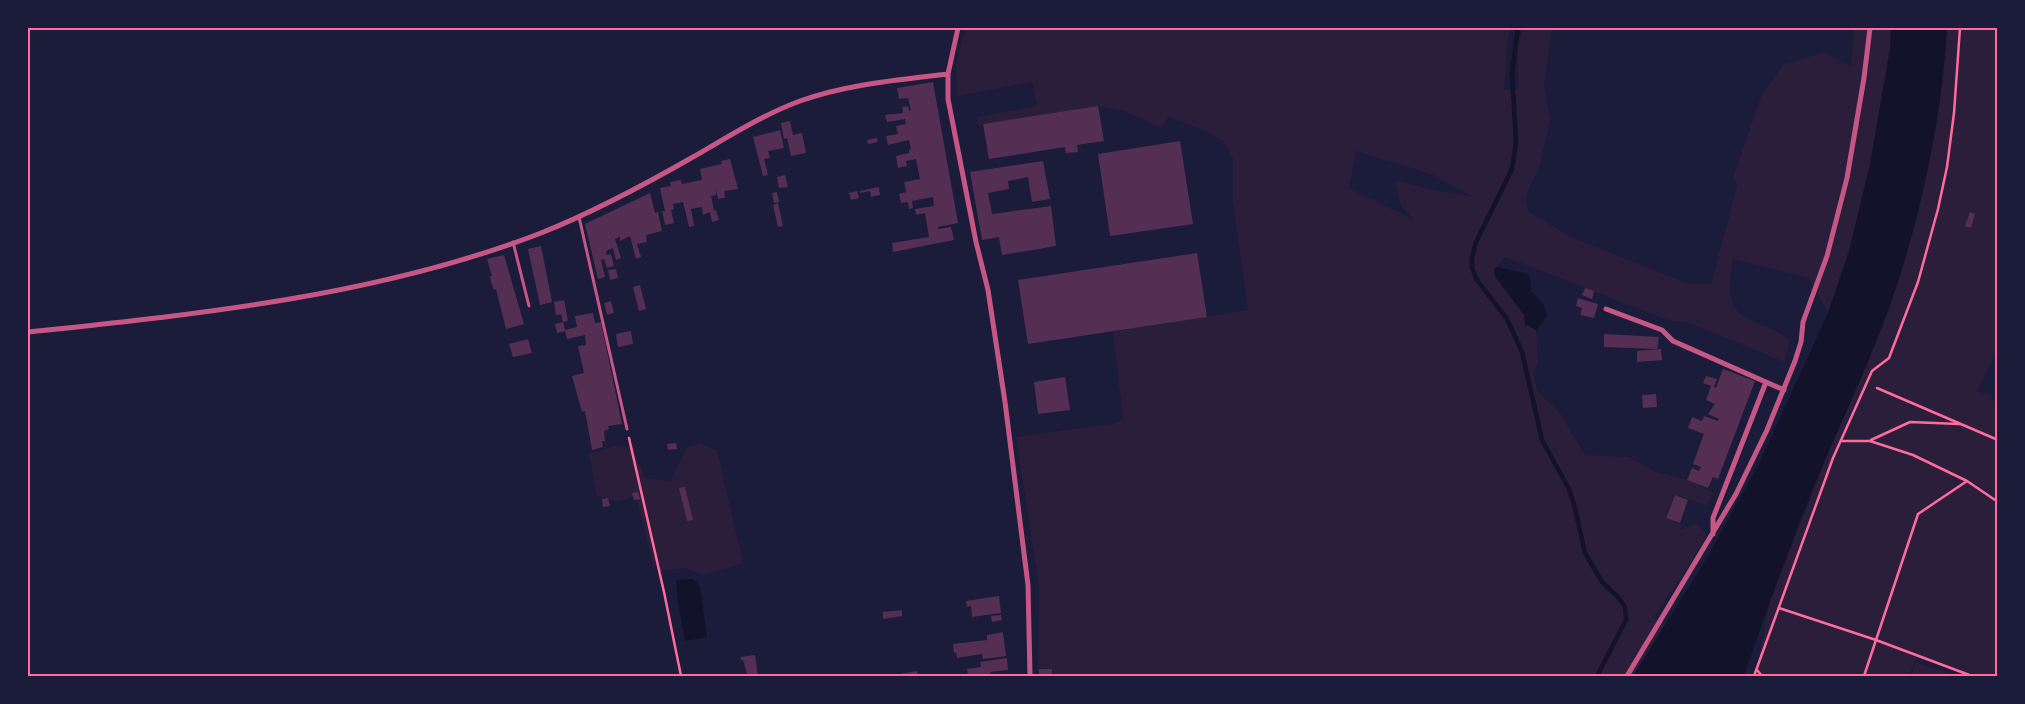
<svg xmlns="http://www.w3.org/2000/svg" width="2025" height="704" font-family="'Exo 2',sans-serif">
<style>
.green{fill:#2a1e3b;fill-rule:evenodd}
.water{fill:#12122b}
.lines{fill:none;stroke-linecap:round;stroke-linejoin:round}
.stream{stroke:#12122b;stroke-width:4.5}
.building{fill:#542f53}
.path{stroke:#ff6b9d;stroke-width:2.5}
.service{stroke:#c65784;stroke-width:3}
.minor{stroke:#c65784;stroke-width:5}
.neatline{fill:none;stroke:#ff6b9d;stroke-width:2}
</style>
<rect width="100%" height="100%" fill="#1b1b3a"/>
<!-- green -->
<path class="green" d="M965 28H1510L1507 44 1504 90 1518 89V47L1523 28H1552L1544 86 1550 120 1539 170 1530 185 1526 198 1529 212 1571 237 1689 284H1711L1737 186 1734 175 1762 94 1783 65 1824 52 1851 67 1854 28H1891L1890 49 1870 165 1849 251 1828 313 1809 278 1733 259C1730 276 1725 304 1742 315 1757 327 1774 325 1790 341L1784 362 1689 323 1668 320 1505 257 1494 270 1495 277 1524 315 1525 324 1536 330 1538 362 1534 374 1537 391 1560 413 1585 455 1629 457 1656 472 1685 479 1713 492 1707 506 1675 494 1665 518 1682 525 1681 530 1696 523 1707 534 1691 562 1654 617 1665 624 1633 676H1053V669L1038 668 1039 587 1016 437 1117 423 1123 418 1113 332 1248 310 1233 202V159L1224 142 1209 133 1169 116 1161 128 1125 111 1098 106 978 125 977 117 1037 106 1032 82 957 96 956 64ZM1356 151 1431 174 1472 196 1432 190 1395 180 1401 206 1414 220 1349 188Z
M1947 28H1997V351L1977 391 1990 395 1997 405V676H1976L1917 656 1909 676H1756L1769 604 1823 466 1886 318 1901 272 1918 209 1937 121Z
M699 443 717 450 743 563 704 575 686 568 661 571 653 565 636 496 616 502 597 496 589 454 614 446 632 447 645 478 670 481 687 448Z
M1916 662 1957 676H1911Z"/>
<!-- water -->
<path class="water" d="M1891 28H1947C1942 120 1918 232 1885 318 1867 368 1844 416 1823 464 1794 534 1768 605 1744 676H1633L1704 563 1757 468 1828 313 1849 251 1870 165 1890 49Z
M1496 267 1525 273 1530 277 1531 291C1539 299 1546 305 1547 317L1536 330 1525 324 1524 315 1495 276 1494 270Z
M682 579H693L700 587 707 637 685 641 678 602 676 581Z"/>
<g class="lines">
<!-- stream -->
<path class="stream" d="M1518 28 1512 72 1516 142 1512 169 1476 242 1472 257V268L1477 280 1507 319 1522 352 1542 440 1569 489 1574 504 1585 553 1602 582 1618 597 1625 607 1626 620 1597 676"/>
</g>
<!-- building -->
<path class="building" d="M933 82 958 223 938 227V229L951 227 954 240 893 252 892 243 929 237 925 213 916 215 915 209 934 206 933 197 912 201 913 208 909 209 908 202 901 203 899 194 906 192 904 182 920 179 916 159 906 161 907 166 898 168 896 156 909 153V150L911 149 909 140 888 145 886 136 898 134 896 126 906 124 905 119 887 122 885 115 903 113 902 107 908 106 909 111 911 110 908 98 899 99 897 88Z
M1098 106 1104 141 1077 145 1078 152 1066 153 1065 147 989 159 983 124Z
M790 121 793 135 802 133 806 153 791 156 787 138 784 139 781 123Z
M780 130 784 148 768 151 770 158 764 159 768 175 763 176 753 137Z
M877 138 878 142 868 144 867 140Z
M1180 141 1193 224 1110 236 1098 154Z
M730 159 738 189 724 191 725 198H723L718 199 716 190V195L711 196 714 211 716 210 719 220 712 222 710 212 703 215 702 207 691 209 694 226 689 227 683 202 673 204 674 209 671 210 674 223 665 225 662 211H665L660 188 671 186 670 182 681 180 682 184 702 180 700 169 722 164 721 161Z
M1043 161 1050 199 1032 202 1028 177 1008 181 1009 189 988 193 992 214 1051 206 1056 246 1002 255 999 237 982 240 970 172Z
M785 175 788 187 779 188 777 177Z
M879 187 880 195 871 197 870 191 860 193V191Z
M857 191 859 198 851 200 849 193Z
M777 192 779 202 774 203 772 193Z
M650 193 655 213 658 212 662 231 646 235 647 242 637 244 641 257 636 259 630 236 620 241V237L615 239 621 258 616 260 613 248 606 251 607 255 611 254 614 266 607 268 604 259 601 260 605 277 598 279 585 224Z
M778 203 783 226 778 227 773 205Z
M1970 212 1975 214 1971 228 1965 226Z
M541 246 552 302 540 305 528 249Z
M1197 253 1207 317 1028 344 1018 280Z
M504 255 524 324 506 329 496 289 494 290 491 282 490 276H492L487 259Z
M616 269 618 278 610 280 608 270Z
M640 285 646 309 639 311 633 287Z
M1585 288 1594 291 1592 299 1582 295Z
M1578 298 1598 304 1594 318 1580 315 1582 308 1576 306Z
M564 300 568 321 563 322 565 330 577 327 575 316 593 313 595 323 601 322 622 424 608 426 609 429 604 431 605 441H602L603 447 592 450 585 411 582 412 572 376 584 373 578 346 586 345 585 335 567 339 565 331 557 333 555 324 563 322 561 314 556 315 554 302Z
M611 301 614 313 607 315 604 303Z
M631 331 633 344 618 347 616 334Z
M1604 334 1659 337 1657 349 1604 347Z
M528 339 532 353 513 357 509 344Z
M1661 349 1662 360 1637 362V351Z
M1723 369 1755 381 1718 479 1713 477 1708 488 1687 480 1692 468 1699 471 1701 467 1693 464 1704 434 1688 428 1692 417 1702 421 1704 416 1718 421 1719 419 1708 414 1715 404 1706 400 1711 386 1703 383 1706 376 1717 379 1714 387 1716 388Z
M1065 377 1070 410 1038 414 1034 382Z
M1656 394 1657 407 1643 408 1642 395Z
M676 443 677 449 668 450 667 444Z
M685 487 693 520 687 521 679 488Z
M638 492 640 499 634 500 632 493Z
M1675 495 1688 500 1680 523 1666 518Z
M608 498 610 506 603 507 602 499Z
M999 596 1001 613 972 617 971 606 967 607 966 601Z
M902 610V616L883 619V612Z
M1001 615 1002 620 992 622 991 616Z
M1003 632 1006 656 983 659 982 654 957 658 956 652 954 653 953 644 987 640V635Z
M755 655 758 676H737L747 674 743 660H741L740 657Z
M1007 658 1008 670 990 672 991 676H968L967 669 981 667 980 662Z
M1039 669H1052V676H1039Z
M917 671 918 676H901L900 674Z"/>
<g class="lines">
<!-- path -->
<path class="path" d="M1877 388 1998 440
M629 438 664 592 681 676
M1871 440 1910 422 1959 424
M1841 441H1870L1913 455 1967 481
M1779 608 1876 640 1972 676
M1757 670 1762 676
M1754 676 1833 458 1872 371 1889 358 1918 282 1938 209 1947 167 1954 113 1960 28
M1864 676 1918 514 1967 481 1998 502"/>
<!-- service -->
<path class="service" d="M579 217 627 429
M513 242 529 306"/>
<!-- minor -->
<path class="minor" d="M958 28 948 74V99L976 242 988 290 1005 402 1028 585 1030 676
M1606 309 1662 330 1673 341 1784 390
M28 332C200 314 378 296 541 233 594 212 644 185 693 157 728 137 762 115 800 101 847 84 899 80 948 74
M1713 534V518L1766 382
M1627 676 1736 494 1767 430 1795 361 1801 342 1803 322 1827 256 1847 178 1864 78 1870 28"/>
</g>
<!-- border -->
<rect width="2025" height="704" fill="none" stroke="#1b1b3a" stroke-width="58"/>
<rect x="29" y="29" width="1967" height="646" class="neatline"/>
</svg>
